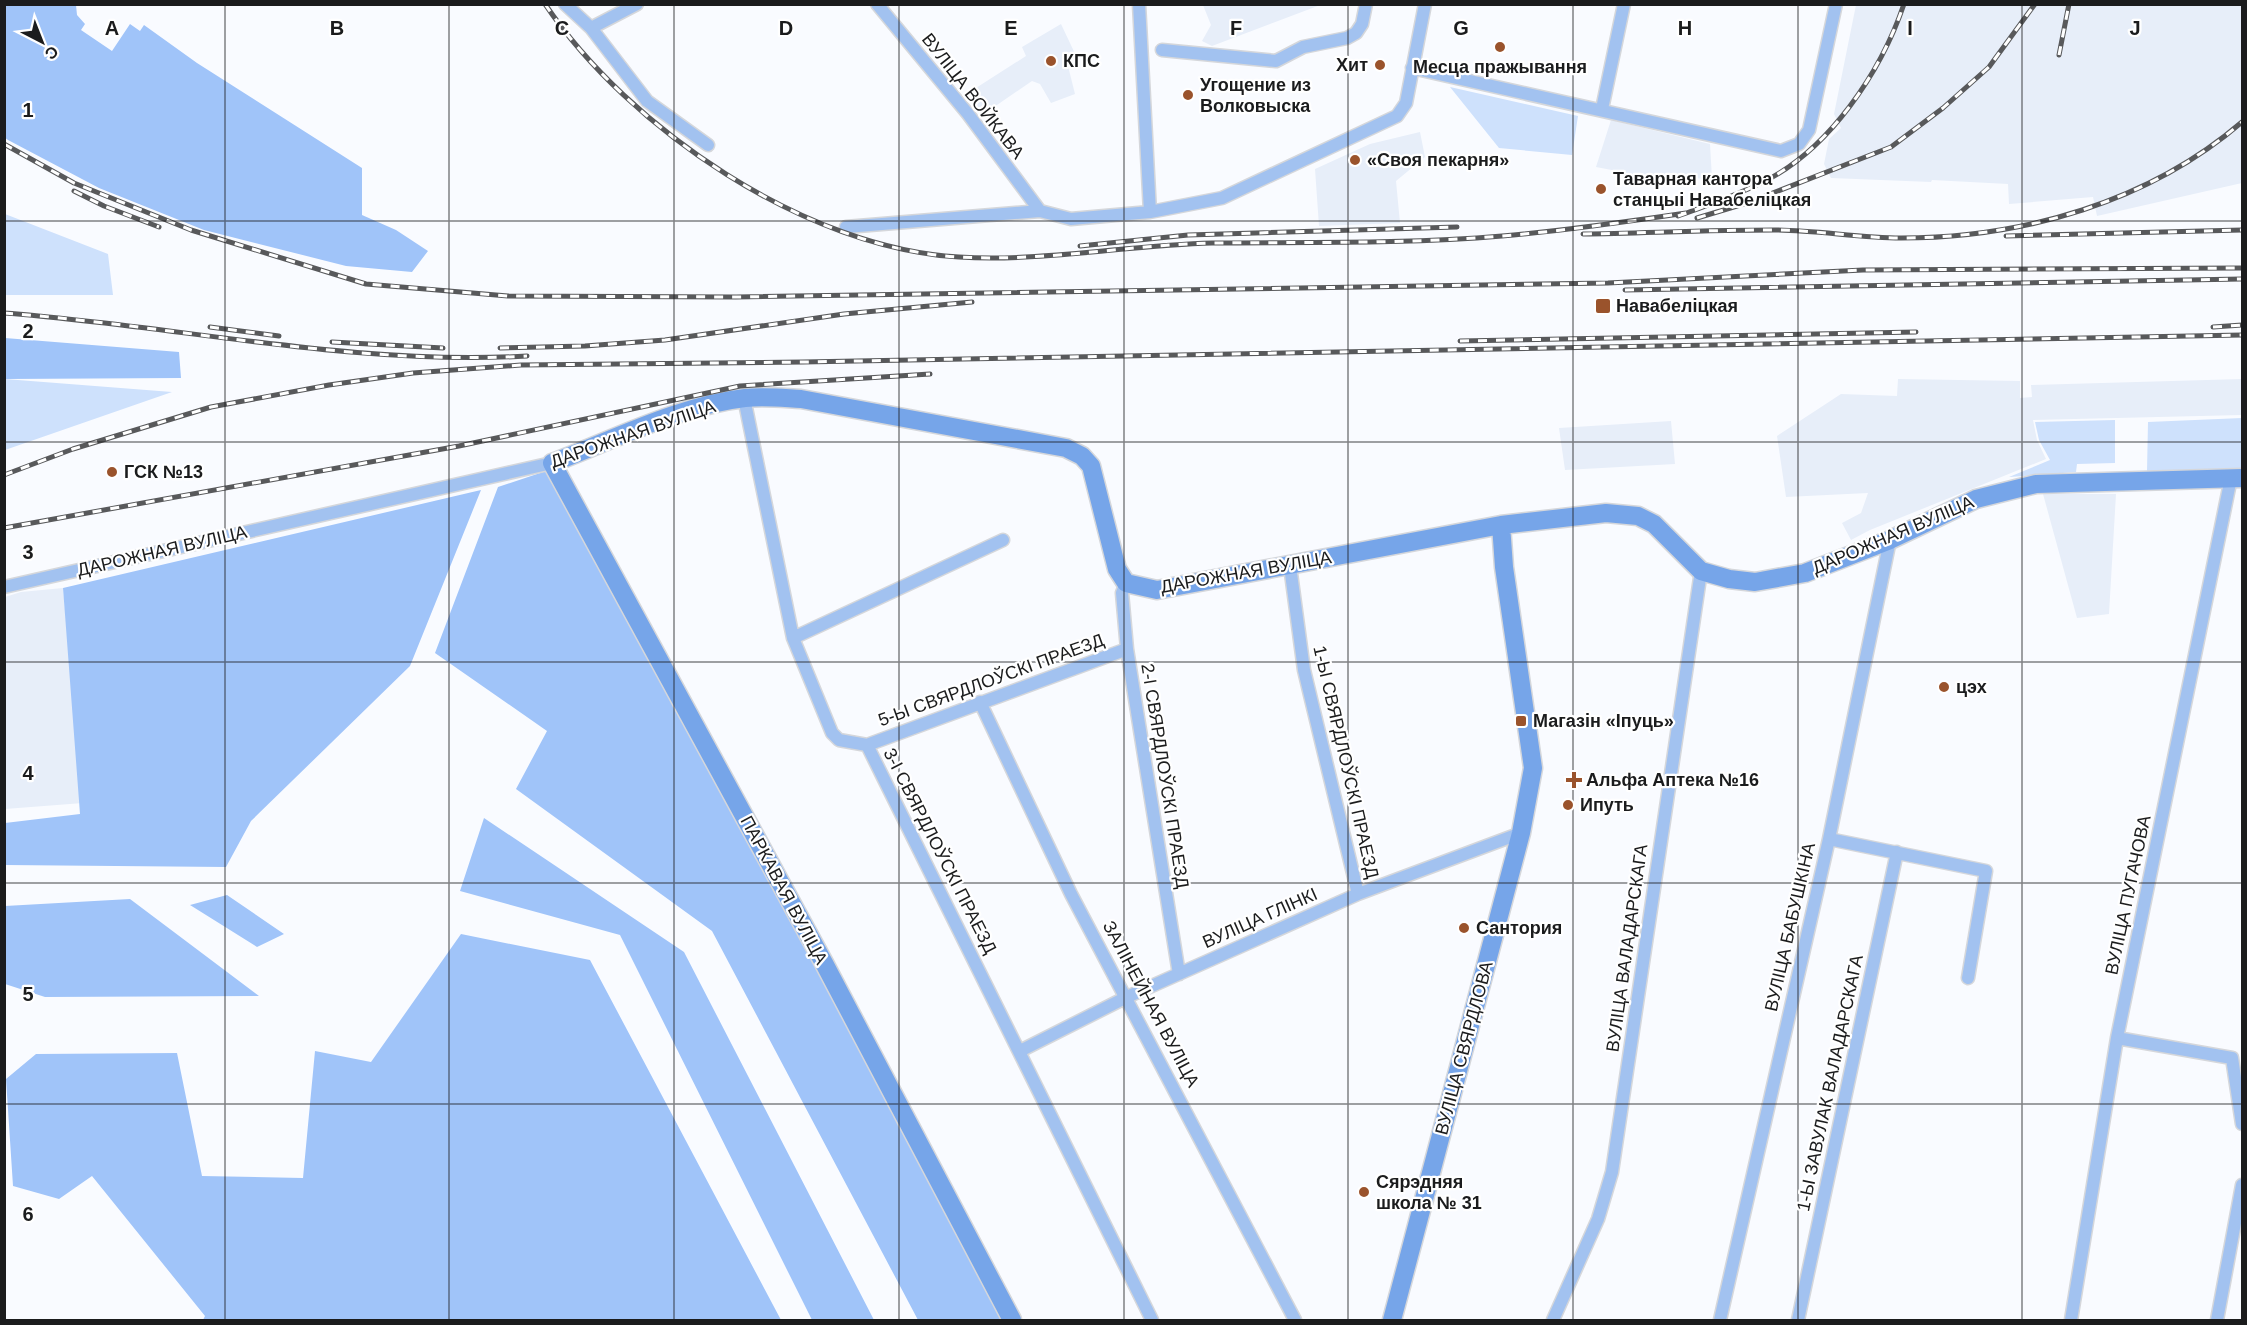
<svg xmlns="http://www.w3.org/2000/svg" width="2247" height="1325" font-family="Helvetica,sans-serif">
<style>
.built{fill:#e7eef9}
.green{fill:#cee1fc}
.forest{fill:#a0c4f9}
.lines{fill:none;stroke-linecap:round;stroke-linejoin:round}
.street-casing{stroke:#d5d7db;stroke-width:15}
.secondary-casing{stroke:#d5d7db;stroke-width:21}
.street{stroke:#a2c2f0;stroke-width:12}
.secondary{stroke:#76a5e9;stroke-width:18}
.rail-casing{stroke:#58595b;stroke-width:5}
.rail{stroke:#fff;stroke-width:3;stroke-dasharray:9;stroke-linecap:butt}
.grid{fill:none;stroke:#1b1c1d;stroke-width:1.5;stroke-opacity:0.55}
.poi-dot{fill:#9a532c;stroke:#fff;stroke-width:2}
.labels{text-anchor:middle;stroke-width:4.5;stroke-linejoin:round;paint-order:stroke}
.poi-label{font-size:18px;font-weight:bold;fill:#1b1c1d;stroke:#fff;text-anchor:start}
.street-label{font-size:18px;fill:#1b1c1d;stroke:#fff}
.grid-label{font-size:20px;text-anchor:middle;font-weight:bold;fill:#1b1c1d;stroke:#fff;stroke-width:4.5;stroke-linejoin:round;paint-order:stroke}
</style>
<rect width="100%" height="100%" fill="#f9fbff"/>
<!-- built -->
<path class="built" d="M1323 4 1212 46 1202 41 1211 25 1203 5Z
M1856 5H2242V183L2097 216 2093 197 2009 204 2008 184 1932 180 1931 182 1831 178 1824 164 1829 139 1841 128 1834 114Z
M1061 24 1078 60 1068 66 1075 94 1051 103 1040 84 1032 81 981 116 965 95 1026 56 1022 47Z
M1611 120 1710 144 1712 179 1643 176 1596 167Z
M1420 132 1425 157 1396 181 1400 223 1319 226 1315 169 1370 144Z
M1898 379 2020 381V398L2032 397 2031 385 2242 379V415L2033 420 2037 440 2046 459 1870 530 1851 540 1842 523 1861 513 1868 493 1786 497 1777 436 1841 394 1897 396Z
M1671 421 1675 464 1565 470 1559 428Z
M2043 494H2116L2109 614 2077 618Z
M63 588 83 803 5 809V597L21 592Z"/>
<!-- green -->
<path class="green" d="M1450 87 1578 116 1572 155 1499 148Z
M5 214 108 254 113 295H5Z
M5 379 172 392 5 450Z
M2242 418V471H2147L2148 422Z
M2115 420V463L2077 464 2076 472 2009 477 2050 460 2039 440 2035 422Z"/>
<!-- forest -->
<path class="forest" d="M4 5H76L77 15 85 24 81 30 112 51 130 24 140 31 144 25 197 63 362 168V215L396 230 428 251 412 272 346 266 204 230 99 188 8 140 4 137Z
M5 338 179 352 181 378 5 379Z
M549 470 858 1041 1005 1320H918L712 931 516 789 547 731 435 653 498 487Z
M481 490 410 666 251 821 226 867 5 865V823L80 814 63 588Z
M484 818 684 952 874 1320H812L620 935 460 891Z
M227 895 284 934 257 947 190 905Z
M130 899 259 996 45 997 5 984V906Z
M461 934 590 960 781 1320H203L205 1316 92 1176 59 1199 13 1186 6 1079 36 1054 177 1053 202 1176 303 1178 315 1051 371 1062Z"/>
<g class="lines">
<defs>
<path id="street" d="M565 4 591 28 647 101 708 145
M877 4 968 114 1040 211
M1139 4 1150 212
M591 28 637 4
M1162 50 1276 61 1303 47 1347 38 1356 33 1362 24 1366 4
M1412 68 1781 151 1799 144 1809 130 1836 4
M1602 109 1624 4
M846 227 1040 211 1071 219 1150 212 1222 198 1397 116 1406 103 1425 4
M744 398 793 638 832 733 839 740 867 745 1152 1320
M1290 566 1304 670 1358 894
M1126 583 1122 593 1127 649 1179 974
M4 587 552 463
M793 638 1003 540
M980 702 1071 894 1295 1320
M867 745 1127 649
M1829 839 1986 871 1968 978
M2117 1038 2232 1058 2242 1124
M1020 1051 1127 997 1358 894 1521 833
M1553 1320 1598 1219 1612 1172 1701 571
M1720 1320 1829 839 1890 540
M1798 1320 1897 852
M2071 1320 2117 1038 2231 478
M2217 1320 2242 1185"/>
<path id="secondary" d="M1012 1320 824 963 552 463C613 440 681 405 745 398 764 396 782 398 801 399L1066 448 1082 456 1091 466 1117 569 1126 583 1157 590 1501 525 1606 513 1638 516 1654 524 1701 571 1729 579 1755 582 1805 573 1890 540 1976 499 2036 484 2242 478
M1392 1320 1521 833 1533 768 1504 567 1501 525"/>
</defs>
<!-- street casing -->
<use href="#street" class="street-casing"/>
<!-- secondary casing -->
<use href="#secondary" class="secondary-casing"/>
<!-- street -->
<use href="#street" class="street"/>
<!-- secondary -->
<use href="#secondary" class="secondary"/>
<defs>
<path id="rail" d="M545 4C629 129 807 249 959 257 1044 262 1128 245 1212 243 1308 242 1406 244 1502 236 1563 231 1625 222 1686 213
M2059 55 2069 4
M4 144 74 183 191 230 366 284 508 296 736 297 1608 283 1863 270 2242 268
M74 191 104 206 159 227
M1678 216C1706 206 1735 196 1763 182 1829 150 1881 72 1904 4
M1697 218 1747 203 1891 147 1943 108 1989 67 2035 4
M1583 234C1646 233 1710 230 1774 230 1816 230 1859 238 1901 238 2023 238 2149 202 2242 122
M2006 236 2242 230
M1080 246 1188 235 1457 227
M1625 290 2242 279
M4 313C179 326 352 366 527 356
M210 327 279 336
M2213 327 2242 325
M1460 341 1916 332
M332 342 443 348
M500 348 585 346 665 340 844 314 972 302
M4 475 73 449 211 407 329 385 413 373 521 365 803 362 2242 335
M4 528 459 446 740 386 930 374"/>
</defs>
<!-- rail casing -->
<use href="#rail" class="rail-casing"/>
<!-- rail -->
<use href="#rail" class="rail"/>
</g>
<!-- grid -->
<path class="grid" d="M225 4V1320M449 4V1320M674 4V1320M899 4V1320M1124 4V1320M1348 4V1320M1573 4V1320M1798 4V1320M2022 4V1320M4 221H2242M4 442H2242M4 662H2242M4 883H2242M4 1104H2242"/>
<!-- markers -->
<g class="poi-dot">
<circle cx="1500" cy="47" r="6"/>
<circle cx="1051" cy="61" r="6"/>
<circle cx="1380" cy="65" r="6"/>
<circle cx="1188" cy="95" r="6"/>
<circle cx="1355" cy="160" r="6"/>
<circle cx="1601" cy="189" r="6"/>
<rect x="1595" y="298" width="16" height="16" rx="3"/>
<circle cx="112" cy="472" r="6"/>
<circle cx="1944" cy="687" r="6"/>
<rect x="1515" y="715" width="12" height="12" rx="3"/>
<path d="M1571 771h6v6h6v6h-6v6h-6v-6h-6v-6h6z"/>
<circle cx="1568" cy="805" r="6"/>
<circle cx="1464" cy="928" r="6"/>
<circle cx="1364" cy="1192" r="6"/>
</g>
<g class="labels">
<!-- poi labels -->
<g class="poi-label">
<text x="1063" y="67">КПС</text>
<text x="1368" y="71" text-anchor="end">Хит</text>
<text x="1500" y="73" text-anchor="middle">Месца пражывання</text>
<text x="1200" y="91">Угощение из<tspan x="1200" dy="21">Волковыска</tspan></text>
<text x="1367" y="166">«Своя пекарня»</text>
<text x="1613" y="185">Таварная кантора<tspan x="1613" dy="21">станцыі Навабеліцкая</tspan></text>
<text x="1616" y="312">Навабеліцкая</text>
<text x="124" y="478">ГСК №13</text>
<text x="1956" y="693">цэх</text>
<text x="1533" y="727">Магазін «Іпуць»</text>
<text x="1586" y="786">Альфа Аптека №16</text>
<text x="1580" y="811">Ипуть</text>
<text x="1476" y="934">Сантория</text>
<text x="1376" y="1188">Сярэдняя<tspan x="1376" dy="21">школа № 31</tspan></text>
</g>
<!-- street labels -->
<g class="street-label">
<text transform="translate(973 96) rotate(52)" y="6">ВУЛІЦА ВОЙКАВА</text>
<text transform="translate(633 434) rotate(-19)" y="6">ДАРОЖНАЯ ВУЛІЦА</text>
<text transform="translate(1893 535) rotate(-23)" y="6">ДАРОЖНАЯ ВУЛІЦА</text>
<text transform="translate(162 551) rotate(-13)" y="6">ДАРОЖНАЯ ВУЛІЦА</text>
<text transform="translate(1246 572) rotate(-10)" y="6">ДАРОЖНАЯ ВУЛІЦА</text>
<text transform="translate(991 680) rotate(-20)" y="6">5-Ы СВЯРДЛОЎСКІ ПРАЕЗД</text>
<text transform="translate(1346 762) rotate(77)" y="6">1-Ы СВЯРДЛОЎСКІ ПРАЕЗД</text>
<text transform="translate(1165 776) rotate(81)" y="6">2-І СВЯРДЛОЎСКІ ПРАЕЗД</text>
<text transform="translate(940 851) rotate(63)" y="6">3-І СВЯРДЛОЎСКІ ПРАЕЗД</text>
<text transform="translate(784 890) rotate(62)" y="6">ПАРКАВАЯ ВУЛІЦА</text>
<text transform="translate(2128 895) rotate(-78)" y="6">ВУЛІЦА ПУГАЧОВА</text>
<text transform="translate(1260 918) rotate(-24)" y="6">ВУЛІЦА ГЛІНКІ</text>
<text transform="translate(1790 927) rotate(-77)" y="6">ВУЛІЦА БАБУШКІНА</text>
<text transform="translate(1627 948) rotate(-82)" y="6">ВУЛІЦА ВАЛАДАРСКАГА</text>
<text transform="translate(1151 1004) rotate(62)" y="6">ЗАЛІНЕЙНАЯ ВУЛІЦА</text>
<text transform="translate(1464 1048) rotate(-75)" y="6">ВУЛІЦА СВЯРДЛОВА</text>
<text transform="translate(1830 1083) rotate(-78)" y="6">1-Ы ЗАВУЛАК ВАЛАДАРСКАГА</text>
</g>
</g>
<g class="grid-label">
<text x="112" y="35">A</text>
<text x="337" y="35">B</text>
<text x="562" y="35">C</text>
<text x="786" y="35">D</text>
<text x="1011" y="35">E</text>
<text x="1236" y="35">F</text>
<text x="1461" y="35">G</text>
<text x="1685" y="35">H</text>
<text x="1910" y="35">I</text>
<text x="2135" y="35">J</text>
<text x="28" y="117">1</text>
<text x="28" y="338">2</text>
<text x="28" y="559">3</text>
<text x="28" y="780">4</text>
<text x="28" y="1001">5</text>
<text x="28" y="1221">6</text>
</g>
<!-- border -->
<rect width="2247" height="1325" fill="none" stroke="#1b1c1d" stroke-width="12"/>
<!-- north arrow -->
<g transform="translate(42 42) rotate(138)" stroke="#ffffff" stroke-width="4.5" paint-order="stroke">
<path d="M0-4.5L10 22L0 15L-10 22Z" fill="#1b1c1d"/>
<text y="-9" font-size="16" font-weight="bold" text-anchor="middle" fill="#1b1c1d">С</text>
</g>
</svg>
